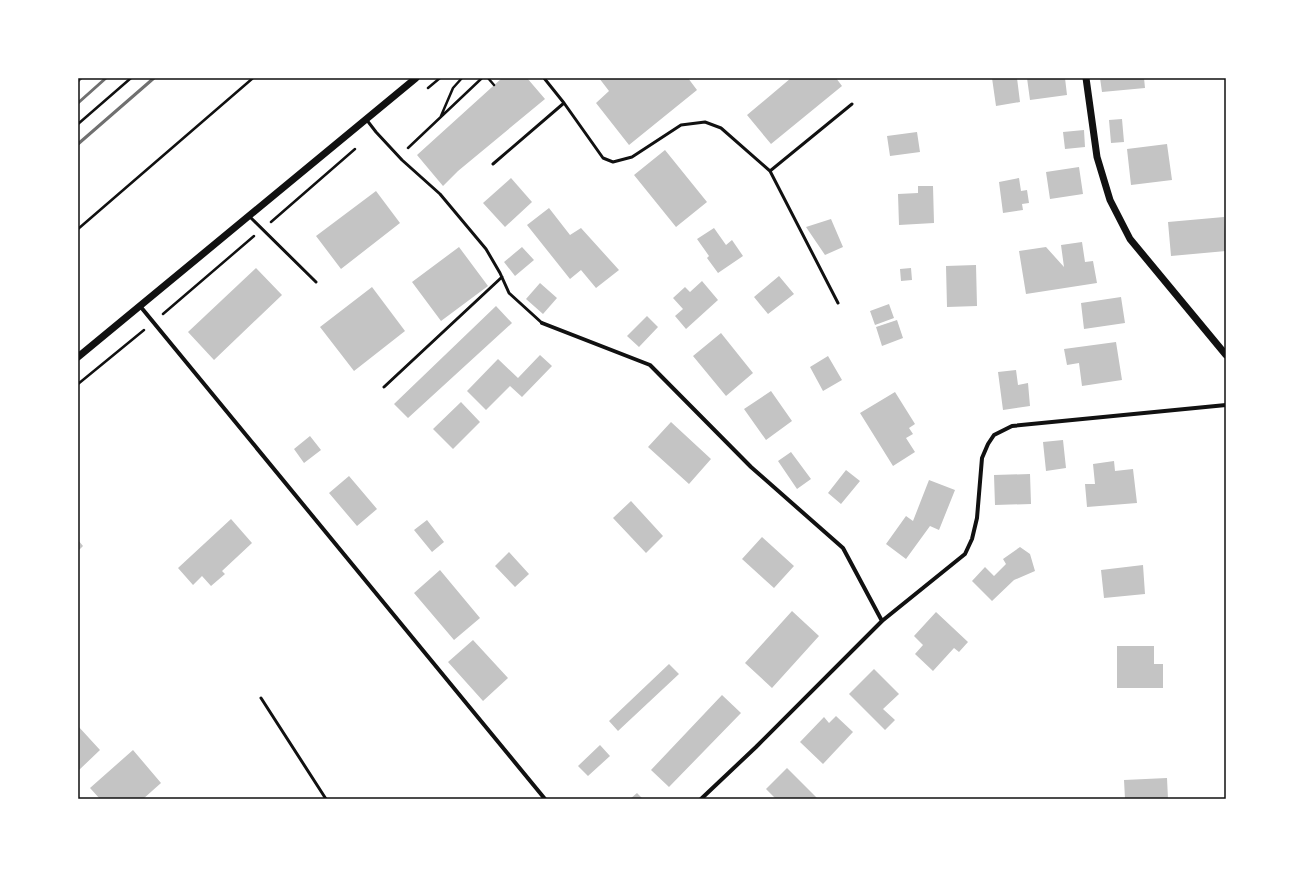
<svg xmlns="http://www.w3.org/2000/svg" width="1304" height="877" font-family="Rubik,sans-serif">
<style>
.building{fill:#c4c4c4}
.lines{fill:none;stroke-linecap:round;stroke-linejoin:round}
.path{stroke:#111;stroke-width:2.5}
.service{stroke:#111;stroke-width:3}
.minor{stroke:#111;stroke-width:4}
.tertiary{stroke:#111;stroke-width:7}
.rail{stroke:#707070;stroke-width:3}
.neatline{fill:none;stroke:#111;stroke-width:1.5}
</style>
<rect width="100%" height="100%" fill="#fff"/>
<!-- building -->
<path class="building" d="M502 78H527L545 99 458 171 443 186 417 155Z
M599 78H688L697 90 629 145 596 103 609 91Z
M791 78H836L842 86 771 144 747 115Z
M992 78H1017L1020 102 996 106Z
M1027 78H1065L1067 95 1030 100Z
M1100 78H1144L1145 88 1102 92Z
M1122 119 1124 142 1111 143 1109 120Z
M1084 130 1085 147 1065 149 1063 132Z
M917 132 920 152 890 156 887 136Z
M1167 144 1172 180 1131 185 1127 149Z
M665 150 707 202 676 227 634 175Z
M1079 167 1083 194 1050 199 1046 172Z
M511 178 532 202 505 227 483 203Z
M1019 178 1021 191 1027 190 1029 203 1022 204 1023 210 1003 213 999 182Z
M918 186H933L934 223 899 225 898 194 918 193Z
M376 191 400 223 341 269 316 236Z
M549 208 570 235 581 228 619 270 596 288 581 270 570 279 527 225Z
M1224 217 1226 251 1171 256 1168 222Z
M831 219 843 247 825 255 806 227Z
M714 228 726 245 732 240 743 256 718 273 707 258 709 256 697 239Z
M1082 242 1085 262 1093 261 1097 283 1026 294 1019 251 1046 247 1064 267 1061 245Z
M459 247 488 286 441 321 412 282Z
M522 247 534 260 515 276 504 262Z
M976 265 977 306 947 307 946 266Z
M256 268 282 295 214 360 188 332Z
M911 268 912 280 901 281 900 269Z
M779 276 794 294 768 314 754 297Z
M702 281 718 300 686 329 675 316 683 309 673 298 685 287 690 292Z
M540 283 557 298 543 314 526 299Z
M372 287 405 331 354 371 320 327Z
M1121 297 1125 323 1084 329 1081 303Z
M889 304 894 318 875 325 870 311Z
M496 306 512 323 408 418 394 404Z
M647 316 658 327 639 347 627 336Z
M897 320 903 338 882 346 876 327Z
M721 333 753 373 726 396 693 356Z
M1116 342 1122 380 1082 386 1079 363 1067 365 1064 349Z
M540 355 552 366 522 397 510 386 486 410 467 391 498 359 518 378Z
M828 356 842 380 823 391 810 367Z
M1016 370 1018 385 1028 383 1030 406 1003 410 998 372Z
M771 391 792 421 766 440 744 409Z
M895 392 915 424 909 428 913 434 906 438 915 452 893 466 860 413Z
M461 402 480 422 453 449 433 429Z
M671 422 711 459 689 484 648 447Z
M310 436 321 450 304 463 294 449Z
M1063 440 1066 468 1046 471 1043 442Z
M791 452 811 479 797 489 778 461Z
M1114 461 1115 471 1133 469 1137 503 1087 507 1085 484H1095L1093 464Z
M846 470 860 481 841 504 828 493Z
M1030 474 1031 504 995 505 994 475Z
M349 476 377 509 357 526 329 493Z
M929 480 955 490 939 530 930 526 906 559 886 544 906 516 913 521Z
M631 501 663 536 646 553 613 518Z
M231 519 252 543 222 571 225 574 211 586 202 576 193 585 178 568Z
M427 520 444 542 432 552 414 530Z
M762 537 794 566 774 588 742 559Z
M78 540 83 546 78 551Z
M1020 547 1030 554 1035 571 1014 580 992 601 972 581 985 567 994 576 1006 564 1003 559Z
M509 552 529 574 515 587 495 566Z
M1143 565 1145 594 1104 598 1101 570Z
M440 570 480 618 454 640 414 593Z
M792 611 819 636 772 688 745 663Z
M936 612 968 642 959 652 954 648 933 671 915 654 923 645 914 636Z
M473 640 508 678 483 701 448 662Z
M1117 646H1154V664H1163V688H1117Z
M669 664 679 674 618 731 609 721Z
M874 669 899 694 883 709 895 720 885 730 849 694Z
M722 695 741 713 669 787 651 770Z
M836 716 853 732 823 764 800 742 824 717 829 723Z
M78 726 100 750 78 771Z
M600 745 610 756 588 776 578 766Z
M133 750 161 783 143 799H100L90 788Z
M787 768 818 799H776L766 789Z
M1167 778 1168 799H1125L1124 780Z
M637 793 643 799H630Z"/>
<g class="lines">
<!-- path -->
<path class="path" d="M488 78 494 85
M428 88 440 78
M441 116 453 88 462 78
M78 124 131 78
M408 148 482 78
M271 222 355 149
M78 229 253 78
M163 314 254 236
M78 384 144 330"/>
<!-- service -->
<path class="service" d="M564 103 603 158 613 162 632 157 681 125 705 122 721 128 770 171 838 303
M366 119 376 132 402 160 440 194 486 249 500 273 509 293 542 323
M493 164 564 103 544 78
M770 171 852 104
M249 216 316 282
M384 387 502 277
M261 698 326 799"/>
<!-- minor -->
<path class="minor" d="M140 306 545 799
M542 323 650 365 751 467 843 548 882 621
M701 799 756 747 882 621 965 554 972 539 977 518 982 458 988 444 994 435 1012 426 1226 405"/>
<!-- tertiary -->
<path class="tertiary" d="M1086 78 1097 157 1110 200 1130 239 1226 355
M78 357 416 78"/>
<!-- rail -->
<path class="rail" d="M78 81 81 78
M78 103 106 78
M78 144 154 78"/>
</g>
<!-- border -->
<rect width="1304" height="877" fill="none" stroke="#ffffff" stroke-width="158"/>
<rect x="79" y="79" width="1146" height="719" class="neatline"/>
</svg>
